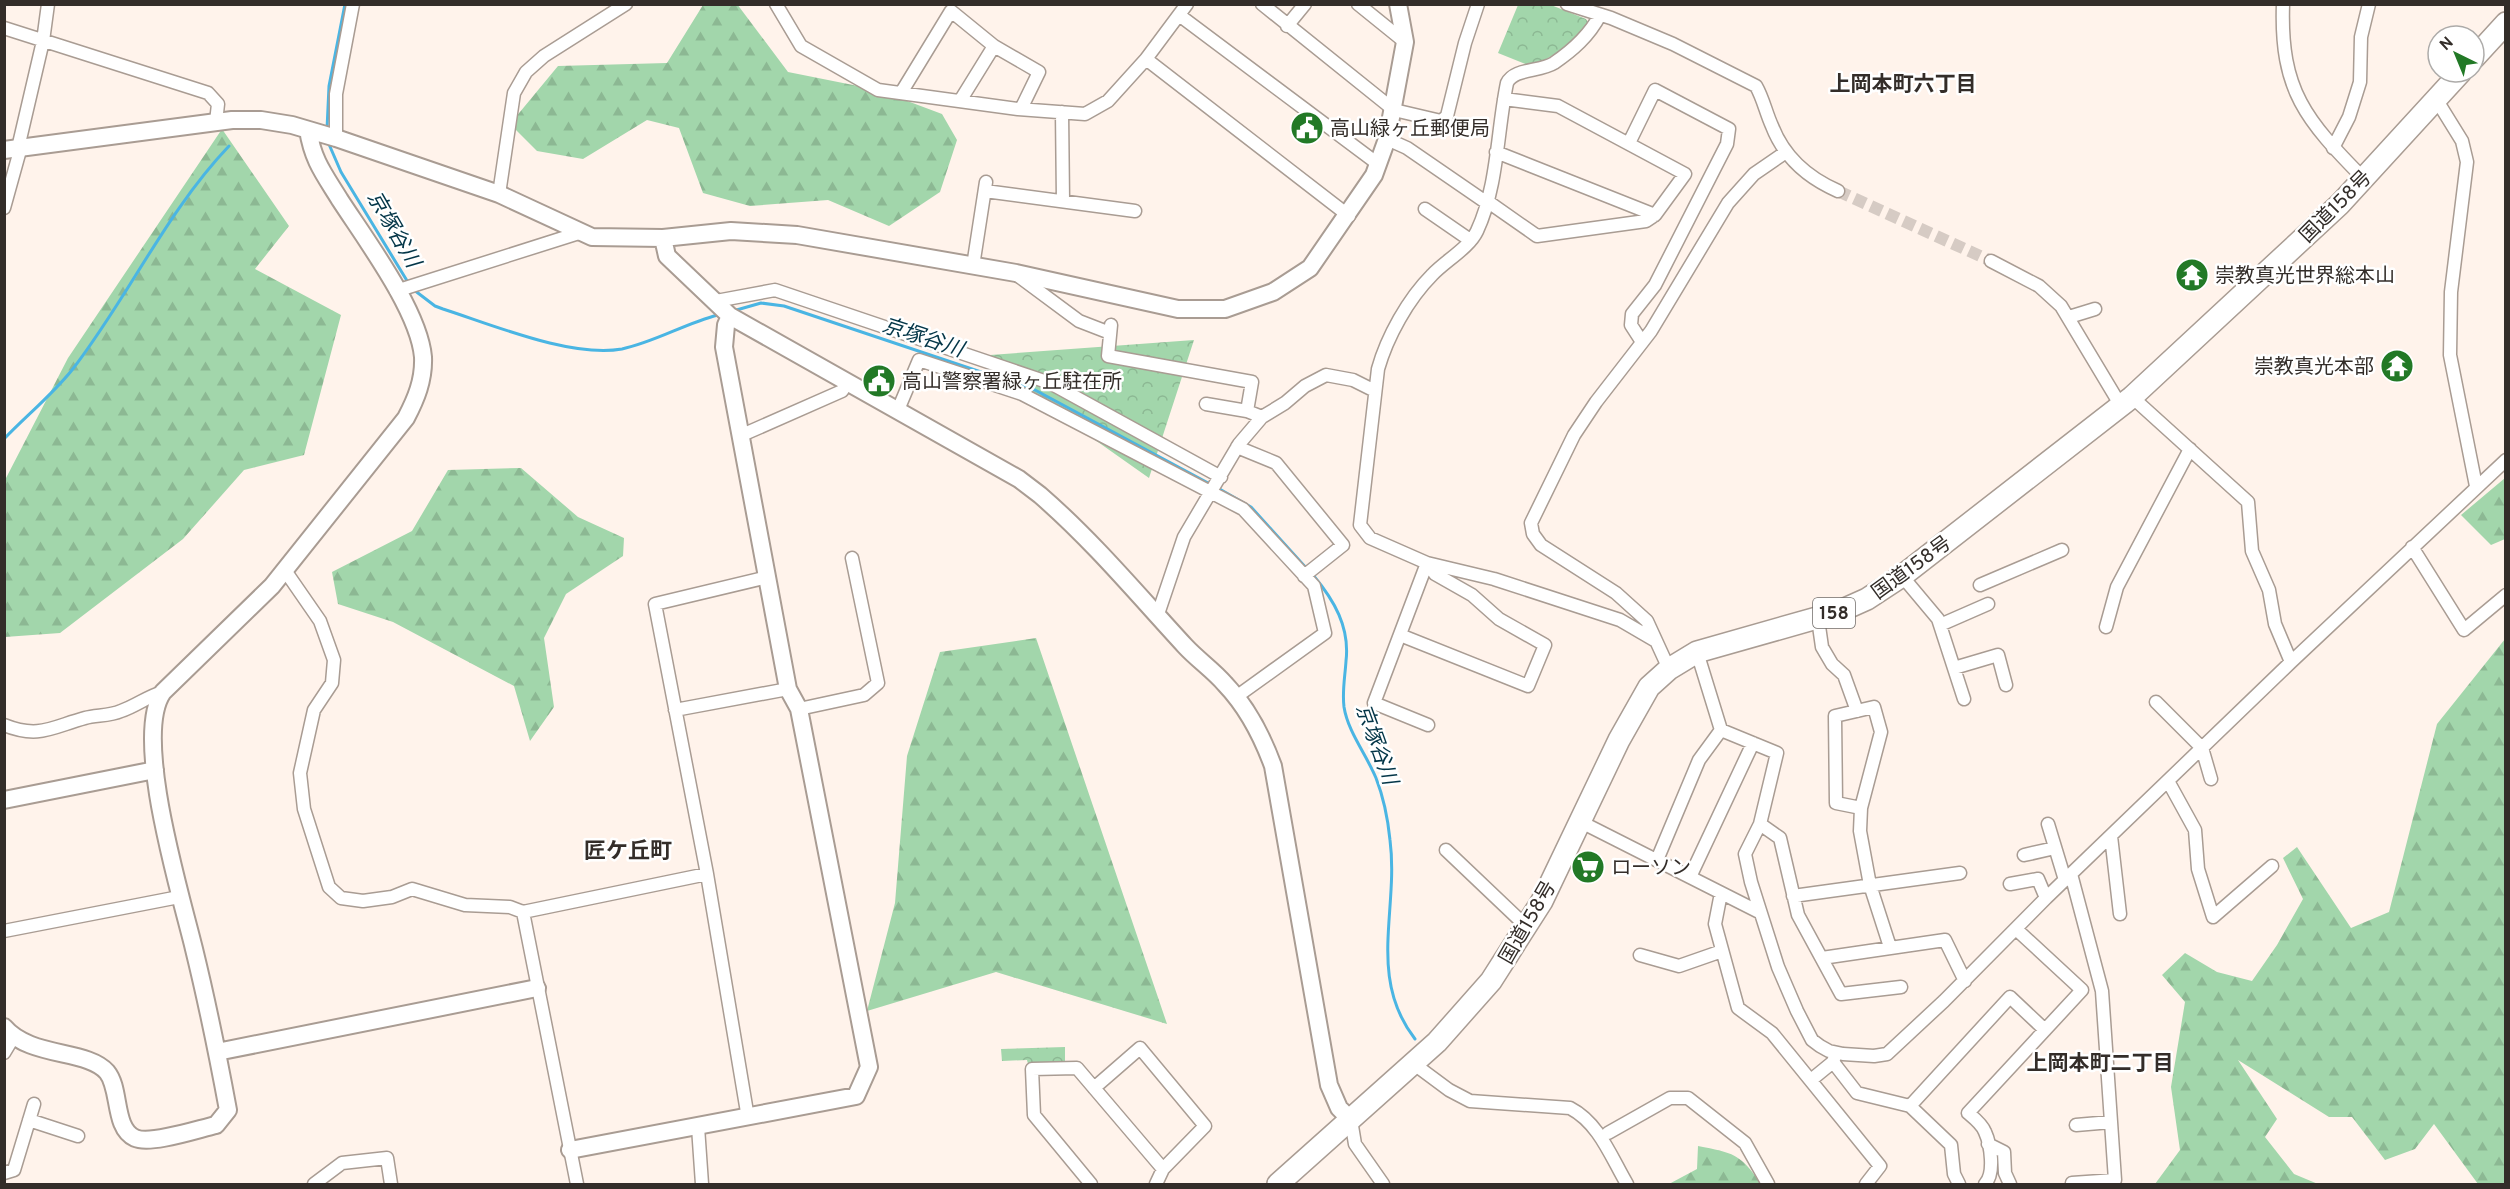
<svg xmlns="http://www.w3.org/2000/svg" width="2510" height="1189" font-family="Overpass,'Noto Sans JP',sans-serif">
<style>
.forest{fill:url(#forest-firs)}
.park{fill:url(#park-crowns)}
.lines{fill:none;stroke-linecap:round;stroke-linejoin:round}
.stream{stroke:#4ab5e3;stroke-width:3}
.street-tunnel{stroke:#d6cbc4;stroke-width:12;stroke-dasharray:12 6;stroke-linecap:butt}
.street-casing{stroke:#a99c93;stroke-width:15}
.secondary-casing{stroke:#a99c93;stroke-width:20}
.highway-casing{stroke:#a99c93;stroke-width:24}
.street{stroke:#fff;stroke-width:12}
.secondary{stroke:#fff;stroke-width:16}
.highway{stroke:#fff;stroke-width:21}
.labels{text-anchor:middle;stroke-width:5;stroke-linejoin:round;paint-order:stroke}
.shield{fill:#fff;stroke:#706c69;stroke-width:1.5}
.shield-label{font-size:18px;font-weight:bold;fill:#332d29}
.poi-label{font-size:20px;fill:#332d29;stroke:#fff;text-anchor:start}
.street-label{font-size:20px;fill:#332d29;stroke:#fff}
.neighbourhood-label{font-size:21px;font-weight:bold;fill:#332d29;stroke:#fff}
.water-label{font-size:21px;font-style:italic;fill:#033547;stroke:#fff}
.quarter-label{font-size:22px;font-weight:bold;fill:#332d29;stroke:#fff}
</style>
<defs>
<pattern id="forest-firs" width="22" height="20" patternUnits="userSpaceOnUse" patternTransform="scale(1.5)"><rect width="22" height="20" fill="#a2d6ab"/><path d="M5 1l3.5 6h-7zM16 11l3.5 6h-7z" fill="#8cb893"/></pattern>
<pattern id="park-crowns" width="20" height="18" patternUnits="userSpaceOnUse" patternTransform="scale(1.5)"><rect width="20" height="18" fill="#a2d6ab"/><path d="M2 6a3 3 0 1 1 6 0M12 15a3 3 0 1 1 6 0" fill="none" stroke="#8cb893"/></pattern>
</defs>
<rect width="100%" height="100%" fill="#fff3eb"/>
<!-- forest -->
<path class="forest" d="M737 4 788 72 878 90 942 114 957 140 940 192 889 226 828 200 750 206 703 193 679 128 647 120 583 159 537 151 510 124 558 66 667 63 703 5Z
M222 129 289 226 255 269 341 315 304 455 244 470 183 539 60 633 5 637V480L68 358Z
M521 468 578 517 624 538 623 556 566 594 544 638 554 707 530 741 514 686 393 622 338 604 332 572 412 531 448 470Z
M2505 478V539L2491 545 2461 515Z
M1036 638 1167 1024 996 972 867 1011 895 903 907 756 940 652Z
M2505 639V1184H2478L2434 1124 2415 1149 2385 1160 2352 1117H2329L2238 1060 2277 1119 2265 1137 2294 1174 2318 1184H2155L2180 1150 2171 1087 2185 1002 2162 975 2185 953 2217 972 2252 981 2277 945 2303 899 2283 858 2297 847 2351 928 2389 912 2437 724Z
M1698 1146C1733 1153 1740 1153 1761 1184H1669L1697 1169Z"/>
<!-- park -->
<path class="park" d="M1518 5H1551L1586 19 1590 26 1573 43 1533 67 1498 53Z
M1194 340 1149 478 976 356Z
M1065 1047V1063L1028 1064 1027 1060 1002 1061 1001 1049Z"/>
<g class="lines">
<!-- stream -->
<path class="stream" d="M327 129 329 86 345 4
M328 142 341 172 409 284
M414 290 435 306 443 309C493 325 571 358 622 349 655 342 686 323 718 315
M733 311 761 303 784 306 1035 390 1210 484
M4 439C26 416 52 395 72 370 128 298 166 212 229 146
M1216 487 1251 507 1308 570
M1313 575C1334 600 1350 627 1346 661 1345 677 1342 691 1344 707 1348 732 1366 754 1376 778 1383 796 1388 820 1390 840 1399 910 1367 977 1415 1039"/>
<!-- street-tunnel -->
<path class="street-tunnel" d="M1838 191 1991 261"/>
<defs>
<path id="street" d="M776 4 801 46 878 90 1018 109 1085 114 1108 101 1146 59 1187 4
M1262 4 1394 110 1441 121 1447 116 1465 43 1478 4
M1358 4 1405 42
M1567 4 1611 18 1673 44 1756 86C1763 98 1766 113 1772 126 1784 157 1808 178 1838 191
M2283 4C2280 91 2306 120 2364 179
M1179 15 1378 164
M1600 15C1589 36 1573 50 1554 63 1540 72 1514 68 1507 83 1497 131 1498 186 1477 231 1469 248 1445 261 1432 275 1408 299 1387 337 1378 369L1360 525 1370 538 1427 563 1494 579 1620 620 1656 641
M1287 26 1305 4
M4 28 208 93 218 104 216 122
M1146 59 1349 216
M901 93 951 11 994 46 1039 72 1021 109
M2436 99 2462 141 2467 162 2451 292 2450 355 2476 486
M960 101 994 46
M1062 112 1063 201
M336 138V94L353 4
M1387 139 1407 148 1487 203
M1629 143 1655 90 1729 129 1727 144 1655 285 1632 314 1631 325 1642 342
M2333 148 2349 117 2360 82 2361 37 2369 4
M1496 152 1655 215 1685 174 1558 106 1504 99
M985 191 1135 211
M499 194 514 93 526 72 544 56 626 4
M1487 201 1537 236 1646 221 1655 215
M4 208 19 154 18 148 43 41 48 4
M1425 209 1470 240
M1991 261 2039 286 2061 306 2121 406
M973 266 986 182
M1017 275 1079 321 1110 333
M396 291 582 232
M716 301 775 290 1050 383 1221 477
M2069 317 2095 309
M1111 325 1108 356 1252 382 1247 411 1262 417
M2132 397 2248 502 2252 551 2269 590 2275 624 2291 662
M1206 404 1247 411
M898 410 919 360 1022 394 1243 509 1314 586 1325 633 1236 697
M742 435 842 391 848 382
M1237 447 1276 463 1343 545 1304 576
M2412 547 2464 630 2506 595
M1427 563 1374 703 1428 725
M284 569 320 621 334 660 332 683 314 710 300 773 304 809 329 887 341 898 363 901 392 897 412 889 465 905 510 907 523 912
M1902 576 1938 619 1964 699
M1980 585 2062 550
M1158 614 1184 537 1239 444 1262 417 1285 403 1305 386 1326 375 1353 380 1375 391
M1818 619 1822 647 1832 664 1844 675 1857 711
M1940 625 1988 604
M2106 627 2117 587 2190 449
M1400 635 1528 686 1545 645 1499 619 1472 595 1435 574 1427 563
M1697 652 1721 730 1777 753 1760 824 1745 854 1751 882 1778 967 1797 1011 1812 1040 1820 1046 1829 1051 1843 1054 1874 1056 1887 1054 1944 1001 2046 898 2291 662 2506 460
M1954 668 1998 655 2006 685
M1669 669 1647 621 1616 593 1541 545 1533 534 1531 523 1574 435 1596 402 1651 331 1728 203 1754 174 1786 152
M2156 702 2202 748 2211 779
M799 709 864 695 878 683 852 558
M675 710 788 689
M4 725C39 739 52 727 85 718 96 715 110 716 121 711 136 706 148 696 163 692
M2168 781 2195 830 2198 869 2213 917 2272 866
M1861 808 1836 803 1835 716 1874 707 1881 732 1861 808 1860 831 1870 885 1890 947
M1581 822 1759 912
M1760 824 1780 838 1798 915 1841 994 1901 987
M2048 824 2065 880
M2111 836 2120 914
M1446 850 1527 927
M2024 855 2055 848
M1657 860 1699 760 1721 730
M2071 874 2102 991 2115 1180 2072 1183
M1690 877 1753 743
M2010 884 2038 879 2046 898
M1721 893 1715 924 1738 1008 1772 1033 1880 1166 1866 1184
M1793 896 1960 873
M4 931 179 897
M1640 955 1679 966 1722 951
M1822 958 1945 940 1965 981
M4 1053 13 1038
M1833 1062 1857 1093 1910 1106 1951 1145 1954 1174 1959 1184
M1414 1064 1449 1090 1470 1101 1570 1108C1599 1123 1611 1157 1627 1184
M1811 1080 1833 1062 1835 1056
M1094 1088 1140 1048 1205 1126 1163 1169 1156 1184
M1910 1106 2010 997 2045 1030
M748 1118 707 874 655 604 768 577
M29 1120 78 1136
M1351 1120 1355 1144 1383 1184
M2076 1125 2111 1122
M698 1127 702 1184
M1608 1133 1670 1098H1688L1745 1143 1768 1184
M1988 1144 2004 1152 2005 1173 2010 1184
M4 1173 14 1170 34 1104
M314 1184 342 1163 387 1158 391 1184
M577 1184 523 912 707 874
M1091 1184 1034 1115 1032 1069 1077 1068 1163 1169
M1985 1184C1995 1174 1991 1145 1985 1132 1982 1124 1974 1118 1968 1113L2082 990 2016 929"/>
<path id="secondary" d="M4 150 232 120H261L292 125 336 138 499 194 592 237 663 238 731 231 797 235 1016 273 1178 309H1225L1273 292 1310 268 1374 175 1387 139 1405 42 1398 4
M730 316 1019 479 1040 495C1093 541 1138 595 1185 646 1198 660 1213 670 1225 684 1247 707 1262 736 1273 766L1329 1085 1339 1108 1351 1120
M4 800 155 770
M4 1027C30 1058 87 1049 107 1072 121 1089 113 1128 135 1138 151 1145 198 1129 216 1125L228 1110C218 1056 207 1002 194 949 181 895 132 736 163 692L272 586 406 418C416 399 424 380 423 357 419 311 366 240 340 200 324 174 313 161 308 130
M217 1052 537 988
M570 1150 856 1096 869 1067 799 709 788 689 724 347 726 325 730 316 667 256 663 238"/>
<path id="highway" d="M2474 58 2506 23
M1278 1184 1437 1042 1491 981 1542 901 1619 740 1649 687 1669 669 1697 652 1838 612 1867 599 1902 576 2132 397 2340 204 2461 72"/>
</defs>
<!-- street casing -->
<use href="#street" class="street-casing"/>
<!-- secondary casing -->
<use href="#secondary" class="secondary-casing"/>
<!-- highway casing -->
<use href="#highway" class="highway-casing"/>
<!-- street -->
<use href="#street" class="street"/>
<!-- secondary -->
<use href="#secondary" class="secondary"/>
<!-- highway -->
<use href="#highway" class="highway"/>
</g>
<!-- icons -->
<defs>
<symbol id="civic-disc" viewBox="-11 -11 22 22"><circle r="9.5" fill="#227926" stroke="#fff"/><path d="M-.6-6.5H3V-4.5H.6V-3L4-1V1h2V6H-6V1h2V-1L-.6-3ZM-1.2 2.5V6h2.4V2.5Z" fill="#fff"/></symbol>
<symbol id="temple-disc" viewBox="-11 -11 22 22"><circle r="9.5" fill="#227926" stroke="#fff"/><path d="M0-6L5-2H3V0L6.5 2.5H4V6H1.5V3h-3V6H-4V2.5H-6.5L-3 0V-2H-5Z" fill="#fff"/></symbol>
<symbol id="supermarket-disc" viewBox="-11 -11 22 22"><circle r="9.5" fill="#227926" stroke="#fff"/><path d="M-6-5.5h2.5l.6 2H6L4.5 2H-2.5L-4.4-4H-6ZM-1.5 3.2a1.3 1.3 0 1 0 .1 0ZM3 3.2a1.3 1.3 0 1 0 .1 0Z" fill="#fff"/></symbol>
</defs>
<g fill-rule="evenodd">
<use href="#civic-disc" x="1288" y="109" width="38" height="38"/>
<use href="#temple-disc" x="2173" y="256" width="38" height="38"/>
<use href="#temple-disc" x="2378" y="347" width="38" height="38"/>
<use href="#civic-disc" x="860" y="362" width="38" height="38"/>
<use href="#supermarket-disc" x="1569" y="848" width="38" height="38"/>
</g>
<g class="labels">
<!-- shield labels -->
<rect class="shield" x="1813" y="598" width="42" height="30" rx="4.5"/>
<g class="shield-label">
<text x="1834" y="619">158</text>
</g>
<!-- poi labels -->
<g class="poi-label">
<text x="1330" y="135">高山緑ヶ丘郵便局</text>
<text x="2215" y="282">崇教真光世界総本山</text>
<text x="2374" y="373" text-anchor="end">崇教真光本部</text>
<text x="902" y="388">高山警察署緑ヶ丘駐在所</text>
<text x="1611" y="874">ローソン</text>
</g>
<!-- street labels -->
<g class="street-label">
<text transform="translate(2335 206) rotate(-45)" y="7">国道158号</text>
<text transform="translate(1911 567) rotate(-36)" y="7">国道158号</text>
<text transform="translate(1527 922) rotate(-60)" y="7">国道158号</text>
</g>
<!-- neighbourhood labels -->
<g class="neighbourhood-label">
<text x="1903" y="91">上岡本町六丁目</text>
<text x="2100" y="1070">上岡本町二丁目</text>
</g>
<!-- water labels -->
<g class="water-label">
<text transform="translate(394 229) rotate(60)" y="7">京塚谷川</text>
<text transform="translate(923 337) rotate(18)" y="7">京塚谷川</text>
<text transform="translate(1377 744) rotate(70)" y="7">京塚谷川</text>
</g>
<!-- quarter labels -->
<g class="quarter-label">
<text x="628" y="858">匠ケ丘町</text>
</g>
</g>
<!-- border -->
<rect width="2510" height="1189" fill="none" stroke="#332d29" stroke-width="12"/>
<!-- north arrow -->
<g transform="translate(2456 54) rotate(317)"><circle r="28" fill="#ffffff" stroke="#adaba9" stroke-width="1.5"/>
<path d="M0-4.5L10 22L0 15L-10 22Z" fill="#227926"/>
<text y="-9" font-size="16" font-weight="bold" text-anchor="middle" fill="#332d29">N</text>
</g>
</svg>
